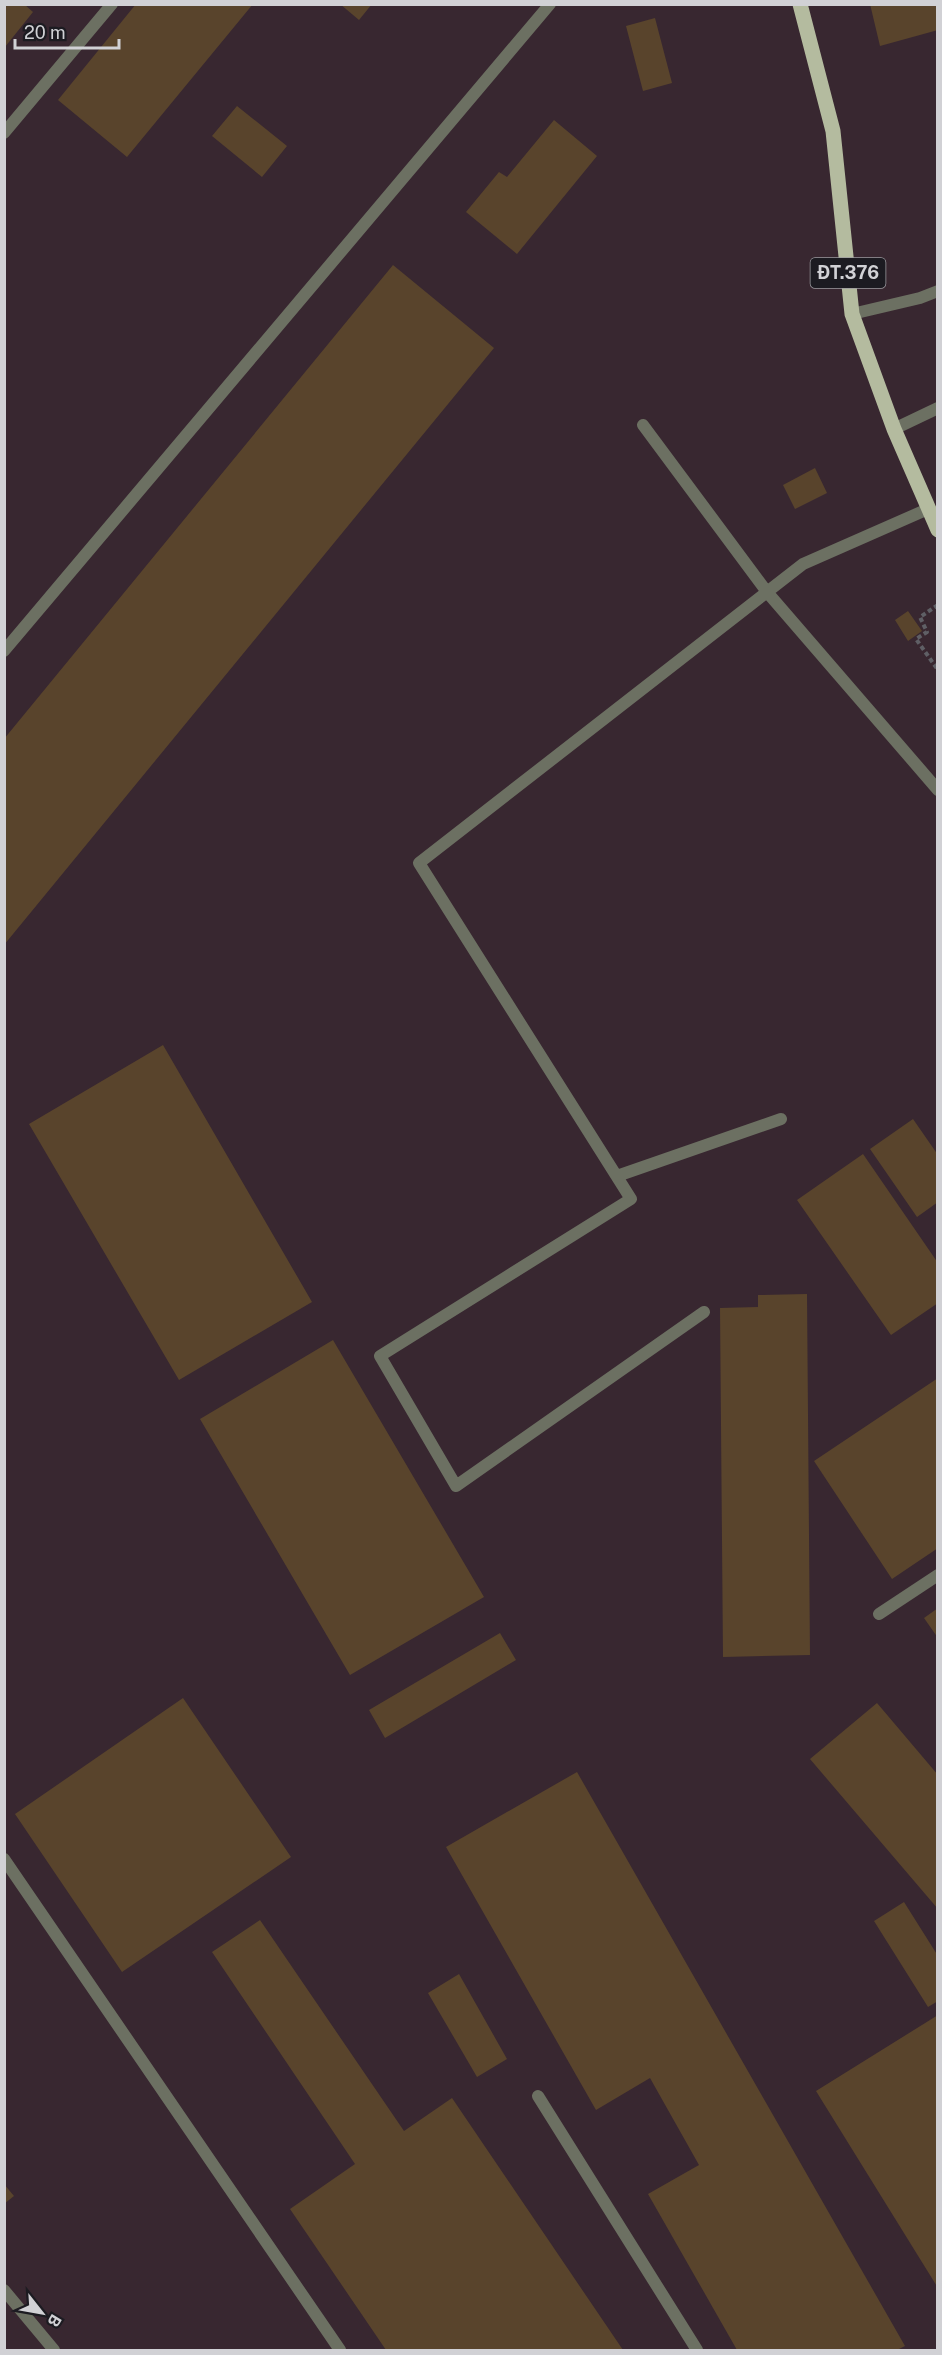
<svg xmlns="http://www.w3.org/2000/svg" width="942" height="2355" font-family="'Public Sans',sans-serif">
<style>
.industrial{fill:#382730}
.building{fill:#59442c}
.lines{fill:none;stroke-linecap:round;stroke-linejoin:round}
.path{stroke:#5f5f65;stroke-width:4;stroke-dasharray:4.5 3;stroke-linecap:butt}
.lane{stroke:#6c7062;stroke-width:12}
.primary{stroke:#b4bb9f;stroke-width:15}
.labels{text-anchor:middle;stroke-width:6;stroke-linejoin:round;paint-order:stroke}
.shield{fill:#1c1b21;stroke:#9b9a9f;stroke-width:1.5}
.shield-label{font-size:18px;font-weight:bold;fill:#d1d1d5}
</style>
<rect width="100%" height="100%" fill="#25252b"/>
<!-- industrial -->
<path class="industrial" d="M5 5H937V2350H5Z"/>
<!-- building -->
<path class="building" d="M136 4H253L127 157 58 100Z
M340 4H372L359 20Z
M870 4H938V30L880 46Z
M5 5H25L33 12 5 47Z
M655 18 672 83 643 91 626 26Z
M237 106 287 146 262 177 212 136Z
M554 120 597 156 517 254 466 212 499 172 507 177Z
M393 265 494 348 4 945V739Z
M815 468 827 493 795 509 783 485Z
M908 611 922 631 908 641 895 620Z
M163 1045 312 1302 179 1380 29 1124Z
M913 1119 938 1155V1202L917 1217 870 1149Z
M863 1154 938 1263V1303L891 1335 797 1200Z
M807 1294 810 1655 723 1657 720 1308 758 1307V1295Z
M333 1340 484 1597 350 1675 200 1419Z
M938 1378V1548L892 1579 814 1461Z
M938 1608V1638L924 1618Z
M500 1633 516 1660 385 1738 369 1710Z
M183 1698 291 1857 122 1972 15 1814Z
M877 1703 938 1775V1909L810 1759Z
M577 1772 905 2346 897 2350H737L648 2194 699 2165 650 2078 596 2110 446 1847Z
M904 1902 938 1956V2001L928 2007 874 1921Z
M260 1920 404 2131 452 2098 623 2350H386L290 2209 355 2164 212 1952Z
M459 1974 507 2059 477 2077 428 1993Z
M938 2015V2288L816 2091Z
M4 2184 14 2196 4 2204Z"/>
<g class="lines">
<!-- path -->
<path class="path" d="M938 605 920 617 927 632 916 639 938 670"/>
<!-- lane -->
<path class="lane" d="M4 133 112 4
M852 314 920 298 938 291
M643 425 767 592 938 790
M894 429 938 408
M4 651 550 4
M617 1176 781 1119
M704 1312 456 1486 380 1356 631 1199 419 863 803 564 928 509
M879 1614 938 1575
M4 1859 340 2350
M538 2096 697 2350
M4 2290 54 2350"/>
<!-- primary -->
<path class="primary" d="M800 4 833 131 852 314 894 429 938 530"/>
</g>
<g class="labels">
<!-- shield labels -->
<rect class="shield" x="810.5" y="258" width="75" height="30" rx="4.5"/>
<g class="shield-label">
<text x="848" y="279">ĐT.376</text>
</g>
</g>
<!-- border -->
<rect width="942" height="2355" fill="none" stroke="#d1d1d5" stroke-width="12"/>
<!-- north arrow -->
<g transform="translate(42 2313) rotate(121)" stroke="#1c1b21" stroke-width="4.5" paint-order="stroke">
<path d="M0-4.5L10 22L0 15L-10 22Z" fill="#d1d1d5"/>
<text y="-9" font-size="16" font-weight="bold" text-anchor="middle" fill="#d1d1d5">B</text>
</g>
<!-- scale -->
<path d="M15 39v9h104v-9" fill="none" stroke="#d1d1d5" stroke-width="3"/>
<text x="24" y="39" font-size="18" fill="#d1d1d5" stroke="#1c1b21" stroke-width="4.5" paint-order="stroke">20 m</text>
</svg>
